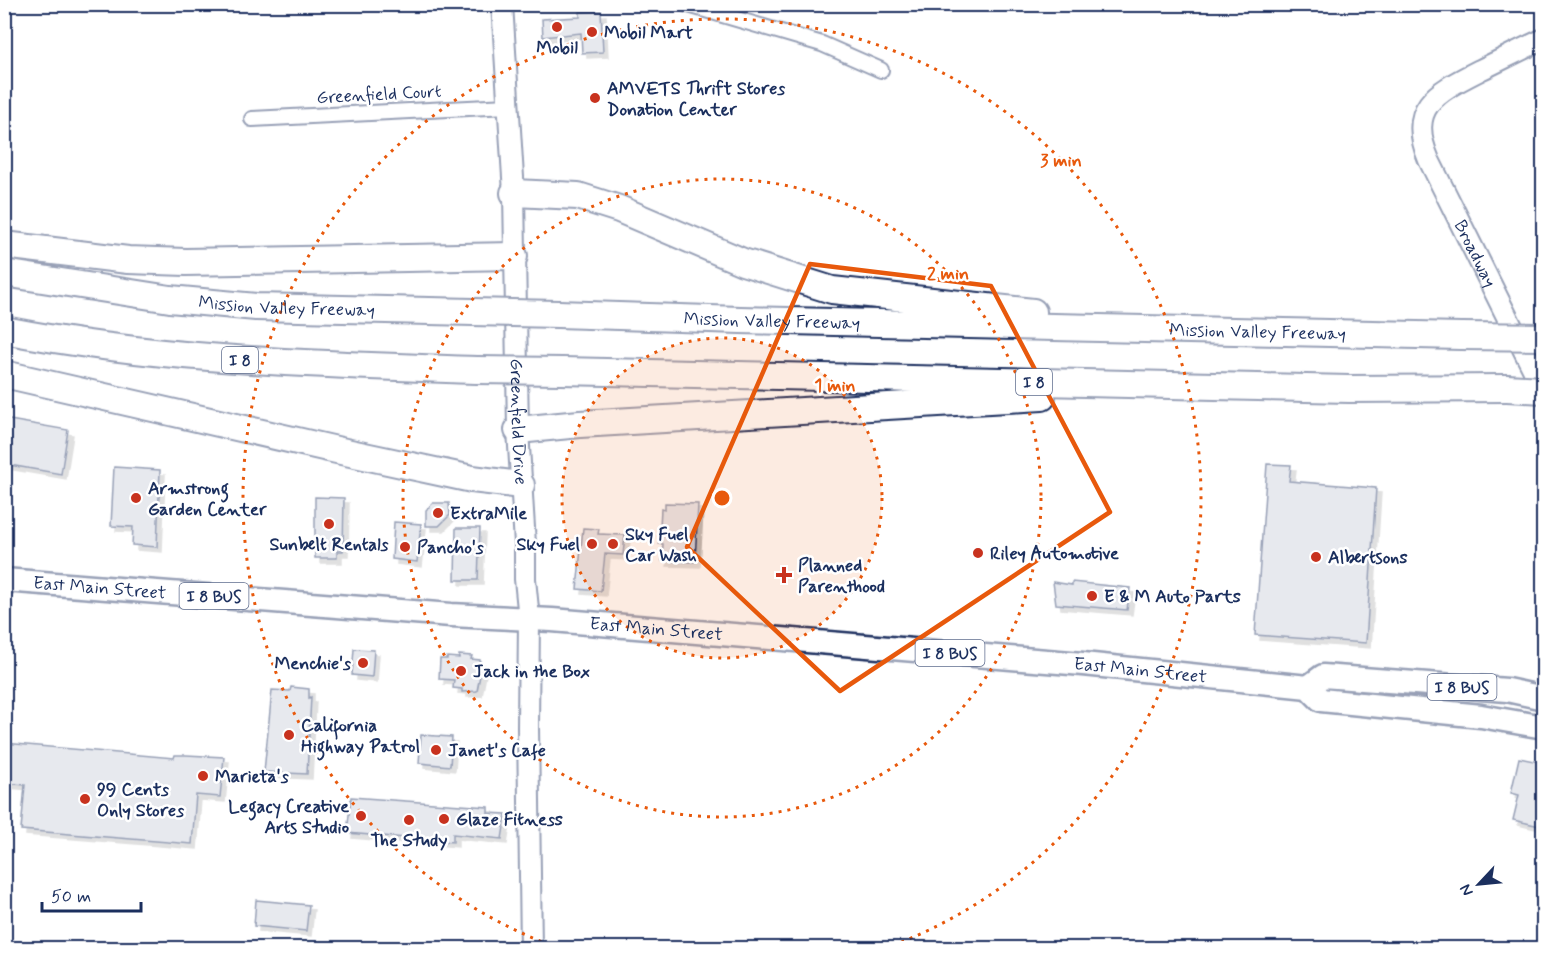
<svg xmlns="http://www.w3.org/2000/svg" width="1548" height="953" font-family="Mynerve,sans-serif">
<style>
.building{fill:#caceda;stroke:#1b2f5e;stroke-width:1.5;filter:url(#shadow)}
.lines{fill:none;stroke-linecap:round;stroke-linejoin:round}
.street-casing{stroke:#1b2f5e;stroke-width:18}
.secondary-casing{stroke:#1b2f5e;stroke-width:24}
.primary-casing{stroke:#1b2f5e;stroke-width:27}
.highway-casing{stroke:#1b2f5e;stroke-width:30}
.street{stroke:#fff;stroke-width:14}
.secondary{stroke:#fff;stroke-width:20}
.primary{stroke:#fff;stroke-width:22}
.highway{stroke:#fff;stroke-width:26}
.highway-bridge-casing{stroke:#1b2f5e;stroke-width:30;stroke-linecap:butt}
.highway-bridge{stroke:#fff;stroke-width:26}
.marked{fill:none;stroke:#e8590c;stroke-width:4.5;stroke-linejoin:round}
.ring{fill:none;stroke:#e8590c;stroke-width:3;stroke-dasharray:3 6}
.poi-dot{fill:#c8321e;stroke:#fff;stroke-width:2}
.labels{text-anchor:middle;stroke-width:5;stroke-linejoin:round;paint-order:stroke}
.shield{fill:#fff;stroke:#5f6d8e;stroke-width:1.5}
.shield-label{font-size:16px;font-weight:bold;fill:#1b2f5e}
.poi-label{font-size:18px;font-weight:bold;fill:#1b2f5e;stroke:#fff;text-anchor:start}
.street-label{font-size:18px;fill:#1b2f5e;stroke:#fff}
.centre{fill:#e8590c;stroke:#fff;stroke-width:3}
.ring-label{font-size:18px;text-anchor:middle;font-weight:bold;fill:#e8590c;stroke:#fff;stroke-width:5;stroke-linejoin:round;paint-order:stroke}
</style>
<defs>
<filter id="shadow"><feDropShadow dx="5" dy="5" stdDeviation="0" flood-color="#0004"/></filter>
</defs>
<rect width="100%" height="100%" fill="#fff"/>
<filter id="ink" filterUnits="userSpaceOnUse"><feTurbulence type="fractalNoise" baseFrequency=".0167" numOctaves="2"/><feDisplacementMap in="SourceGraphic" scale="12" xChannelSelector="R" yChannelSelector="G"/><feConvolveMatrix kernelMatrix="1 2 1 2 8 2 1 2 1" color-interpolation-filters="sRGB"/></filter>
<g filter="url(#ink)">
<!-- building -->
<path class="building" d="M601 11 603 52 582 53 581 33 543 37 542 19 580 17V12Z
M4 419 68 430 61 474 4 464Z
M1267 464 1291 465 1289 481 1376 488 1366 643 1255 635Z
M114 467 160 470 157 547 132 545 133 527 111 526Z
M315 497 344 498 343 551H337V558H315Z
M433 503H449L450 515 439 526H426V510Z
M665 503 698 504 695 562 662 561 663 544H659L661 509 665 510Z
M394 522 421 524 417 562 392 559Z
M456 528H480L478 580H455Z
M583 528 599 529 598 534 625 535 623 555 605 554 601 591 577 589Z
M1053 582 1072 585V582L1130 588 1127 610 1056 604Z
M354 649 374 650 372 677 352 675Z
M459 655 472 656 471 659 480 660V665H482L477 691 462 692V689L453 688 454 680 439 679 440 659H447V657L459 658Z
M291 687 309 689V698L311 697 307 774 264 772 272 690 290 691Z
M421 735 452 737 450 766 419 763Z
M4 743 174 758 175 755H186L224 757 220 797 196 795 192 844 21 830 25 785 4 783Z
M1519 758 1544 763V827L1513 820 1519 795 1511 793Z
M351 797 488 807V813L506 814 502 839 453 834V842L347 833Z
M256 900 309 905 306 931 254 926Z"/>
<g class="lines">
<defs>
<path id="street" d="M685 4 822 44 881 70
M252 119 508 106"/>
<g id="secondary">
<path id="s1" d="M502 4 514 193 518 430 525 544V579L529 619 528 727 531 948"/>
<path id="s2" d="M1544 39C1522 49 1501 60 1480 70 1437 92 1406 106 1429 160L1544 391"/>
</g>
<g id="primary">
<path id="s3" d="M4 580 451 615 552 620 1083 664 1308 687 1321 700 1481 716 1544 727"/>
<path d="M1308 687 1323 676 1507 690 1544 698"/>
</g>
<g id="highway">
<path d="M514 193 578 196 619 209 743 262 832 290 1033 312"/>
<path d="M4 245 128 260 186 262 514 256"/>
<path id="s4" d="M4 273 170 299 256 307 473 312"/>
<path id="s5" d="M558 314 740 320 1461 336"/>
<path d="M4 330C162 361 317 364 477 370"/>
<path d="M562 371 1349 389 1507 388"/>
<path d="M4 374 341 451 472 479 521 485"/>
<path d="M518 430 580 424 1042 397"/>
</g>
</defs>
<!-- street casing -->
<use href="#street" class="street-casing"/>
<!-- secondary casing -->
<use href="#secondary" class="secondary-casing"/>
<!-- primary casing -->
<use href="#primary" class="primary-casing"/>
<!-- highway casing -->
<use href="#highway" class="highway-casing"/>
<!-- street -->
<use href="#street" class="street"/>
<!-- secondary -->
<use href="#secondary" class="secondary"/>
<!-- primary -->
<use href="#primary" class="primary"/>
<!-- highway -->
<use href="#highway" class="highway"/>
<defs>
<path id="highway-bridge" d="M473 312 558 314
M1461 336 1544 337
M477 370 562 371
M1507 388 1544 390"/>
</defs>
<!-- highway-bridge casing -->
<use href="#highway-bridge" class="highway-bridge-casing"/>
<!-- highway-bridge -->
<use href="#highway-bridge" class="highway-bridge"/>
</g>
</g>
<!-- marked area -->
<path d="M0 0H1548V953H0ZM810 264 991 286 1110 512 840 691 687 547Z" fill="#fff" fill-opacity=".55" fill-rule="evenodd"/>
<path class="marked" d="M810 264 991 286 1110 512 840 691 687 547Z"/>
<!-- distance rings -->
<circle cx="722" cy="498" r="160" fill="#e8590c" fill-opacity=".12"/>
<g class="ring">
<circle cx="722" cy="498" r="160"/>
<circle cx="722" cy="498" r="319"/>
<path d="M558 948A479 479 0 1 1 886 948"/>
</g>
<!-- markers -->
<g class="poi-dot">
<circle cx="557" cy="27" r="6"/>
<circle cx="592" cy="32" r="6"/>
<circle cx="595" cy="98" r="6"/>
<circle cx="136" cy="498" r="6"/>
<circle cx="438" cy="513" r="6"/>
<circle cx="329" cy="524" r="6"/>
<circle cx="592" cy="544" r="6"/>
<circle cx="613" cy="544" r="6"/>
<circle cx="405" cy="547" r="6"/>
<circle cx="978" cy="553" r="6"/>
<circle cx="1316" cy="557" r="6"/>
<path d="M781 566h6v6h6v6h-6v6h-6v-6h-6v-6h6z"/>
<circle cx="1092" cy="596" r="6"/>
<circle cx="363" cy="663" r="6"/>
<circle cx="461" cy="671" r="6"/>
<circle cx="289" cy="735" r="6"/>
<circle cx="436" cy="750" r="6"/>
<circle cx="203" cy="776" r="6"/>
<circle cx="85" cy="799" r="6"/>
<circle cx="361" cy="816" r="6"/>
<circle cx="444" cy="819" r="6"/>
<circle cx="409" cy="820" r="6"/>
</g>
<g class="labels">
<!-- shield labels -->
<g class="shield">
<rect x="222" y="347" width="36" height="26" rx="4.5"/>
<rect x="1016" y="369" width="36" height="26" rx="4.5"/>
<rect x="179.5" y="583" width="69" height="26" rx="4.5"/>
<rect x="915.5" y="640" width="69" height="26" rx="4.5"/>
<rect x="1427.5" y="674" width="69" height="26" rx="4.5"/>
</g>
<g class="shield-label">
<text x="240" y="366">I 8</text>
<text x="1034" y="388">I 8</text>
<text x="214" y="602">I 8 BUS</text>
<text x="950" y="659">I 8 BUS</text>
<text x="1462" y="693">I 8 BUS</text>
</g>
<!-- poi labels -->
<g class="poi-label">
<text x="604" y="38">Mobil Mart</text>
<text x="557" y="53" text-anchor="middle">Mobil</text>
<text x="607" y="94">AMVETS Thrift Stores<tspan x="607" dy="21">Donation Center</tspan></text>
<text x="148" y="494">Armstrong<tspan x="148" dy="21">Garden Center</tspan></text>
<text x="450" y="519">ExtraMile</text>
<text x="625" y="540">Sky Fuel<tspan x="625" dy="21">Car Wash</tspan></text>
<text x="329" y="550" text-anchor="middle">Sunbelt Rentals</text>
<text x="580" y="550" text-anchor="end">Sky Fuel</text>
<text x="417" y="553">Pancho's</text>
<text x="990" y="559">Riley Automotive</text>
<text x="1328" y="563">Albertsons</text>
<text x="798" y="571">Planned<tspan x="798" dy="21">Parenthood</tspan></text>
<text x="1104" y="602">E &amp; M Auto Parts</text>
<text x="351" y="669" text-anchor="end">Menchie's</text>
<text x="473" y="677">Jack in the Box</text>
<text x="301" y="731">California<tspan x="301" dy="21">Highway Patrol</tspan></text>
<text x="448" y="756">Janet's Cafe</text>
<text x="215" y="782">Marieta's</text>
<text x="97" y="795">99 Cents<tspan x="97" dy="21">Only Stores</tspan></text>
<text x="349" y="812" text-anchor="end">Legacy Creative<tspan x="349" dy="21">Arts Studio</tspan></text>
<text x="456" y="825">Glaze Fitness</text>
<text x="409" y="846" text-anchor="middle">The Study</text>
</g>
<!-- street labels -->
<g class="street-label">
<text transform="translate(379 94) rotate(-3)" y="6">Greenfield Court</text>
<text dy="6" stroke="none"><textPath href="#s2" startOffset="296">Broadway</textPath></text>
<text dy="6" stroke="none"><textPath href="#s4" startOffset="285">Mission Valley Freeway</textPath></text>
<text dy="6" stroke="none"><textPath href="#s5" startOffset="214">Mission Valley Freeway</textPath></text>
<text dy="6" stroke="none"><textPath href="#s5" startOffset="700">Mission Valley Freeway</textPath></text>
<text dy="6" stroke="none"><textPath href="#s1" startOffset="418">Greenfield Drive</textPath></text>
<text dy="6" stroke="none"><textPath href="#s3" startOffset="96">East Main Street</textPath></text>
<text dy="6" stroke="none"><textPath href="#s3" startOffset="654">East Main Street</textPath></text>
<text dy="6" stroke="none"><textPath href="#s3" startOffset="1140">East Main Street</textPath></text>
</g>
</g>
<circle cx="722" cy="498" r="9" class="centre"/>
<g class="ring-label">
<text x="1061" y="166">3 min</text>
<text x="948" y="279">2 min</text>
<text x="835" y="391">1 min</text>
</g>
<!-- margin -->
<rect width="1548" height="953" fill="none" stroke="#fff" stroke-width="24"/>
<rect x="12" y="12" width="1524" height="929" fill="none" stroke="#1b2f5e" stroke-width="2" filter="url(#ink)"/>
<!-- north arrow -->
<g transform="translate(1479 884) rotate(244)" stroke="#ffffff" stroke-width="4.5" paint-order="stroke">
<path d="M0-4.5L10 22L0 15L-10 22Z" fill="#1b2f5e"/>
<text y="-9" font-size="16" font-weight="bold" text-anchor="middle" fill="#1b2f5e">N</text>
</g>
<!-- scale -->
<path d="M42 902v9h99v-9" fill="none" stroke="#1b2f5e" stroke-width="3"/>
<text x="51" y="902" font-size="18" fill="#1b2f5e" stroke="#ffffff" stroke-width="4.5" paint-order="stroke">50 m</text>
</svg>
